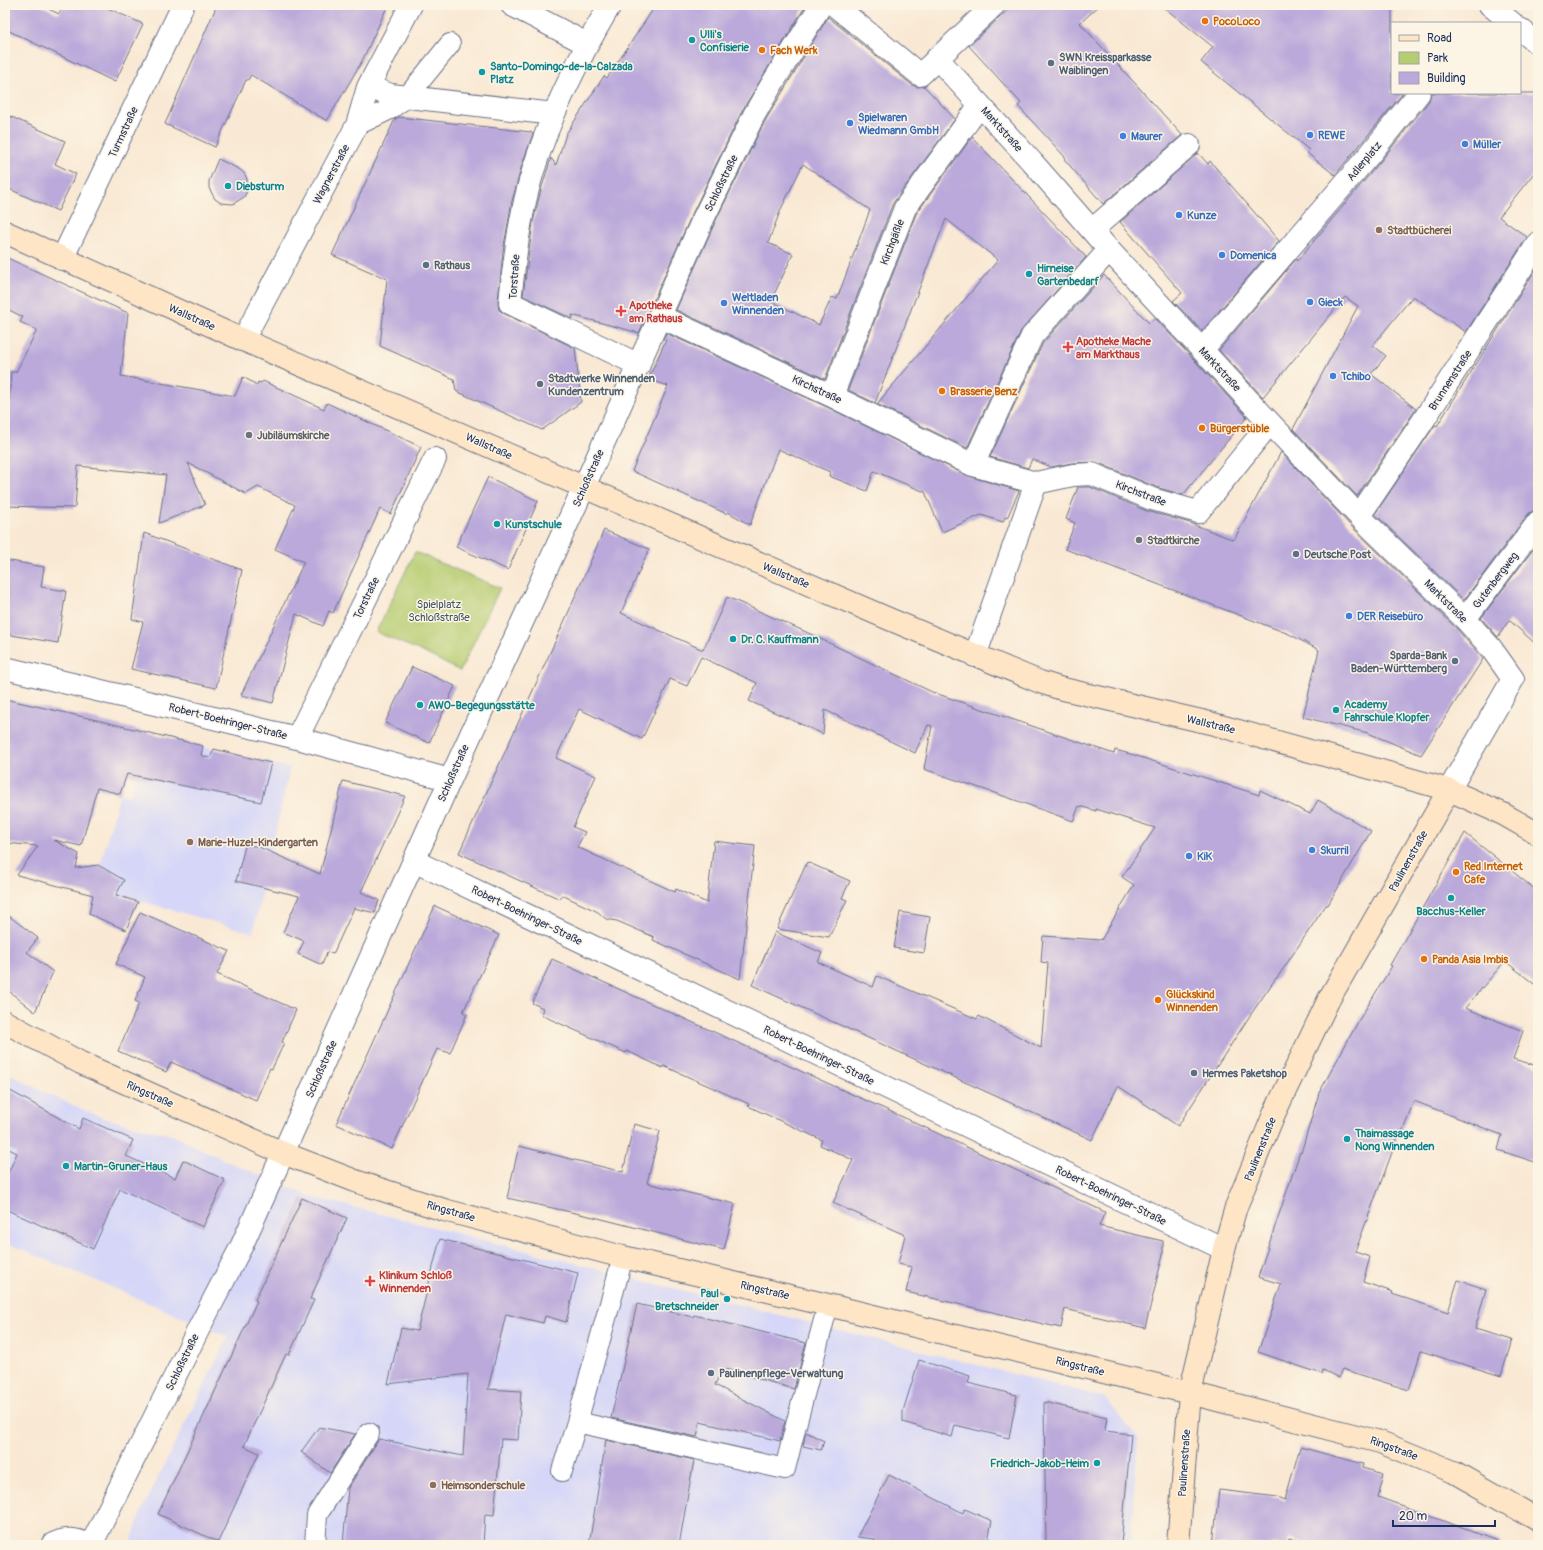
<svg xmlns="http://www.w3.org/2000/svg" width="1543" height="1550" font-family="Pangolin,sans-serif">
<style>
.built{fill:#d6d7f8}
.green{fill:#b5cc70;stroke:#687e67}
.building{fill:#baa9da;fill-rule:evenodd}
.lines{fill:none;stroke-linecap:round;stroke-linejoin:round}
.lane-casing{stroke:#697087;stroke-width:22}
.street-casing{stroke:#697087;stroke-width:24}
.secondary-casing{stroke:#697087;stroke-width:24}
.lane{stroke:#fff;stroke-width:20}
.street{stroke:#fff;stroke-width:22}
.secondary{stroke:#fde5c5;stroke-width:22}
.food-dot{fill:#e8710a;stroke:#fcf5e5;stroke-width:1.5}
.culture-dot{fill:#0f9aa8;stroke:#fcf5e5;stroke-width:1.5}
.service-dot{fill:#5c6f8a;stroke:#fcf5e5;stroke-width:1.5}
.shop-dot{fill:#3f7fe0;stroke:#fcf5e5;stroke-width:1.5}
.education-dot{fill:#8d6e63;stroke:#fcf5e5;stroke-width:1.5}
.health-dot{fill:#e0444e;stroke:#fcf5e5;stroke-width:1.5}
.worship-dot{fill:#6b7280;stroke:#fcf5e5;stroke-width:1.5}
.labels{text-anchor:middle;stroke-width:3;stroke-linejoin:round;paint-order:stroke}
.food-label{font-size:11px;font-weight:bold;fill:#c56008;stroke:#fcf5e5;text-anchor:start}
.culture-label{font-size:11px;font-weight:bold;fill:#0d838f;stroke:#fcf5e5;text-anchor:start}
.service-label{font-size:11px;font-weight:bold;fill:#4e5e75;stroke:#fcf5e5;text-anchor:start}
.shop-label{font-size:11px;font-weight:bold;fill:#366cbe;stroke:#fcf5e5;text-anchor:start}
.street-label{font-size:11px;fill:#1b2f5e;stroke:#fcf5e5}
.education-label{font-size:11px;font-weight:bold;fill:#785e54;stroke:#fcf5e5;text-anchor:start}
.health-label{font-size:11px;font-weight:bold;fill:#be3a42;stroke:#fcf5e5;text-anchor:start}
.worship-label{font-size:11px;font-weight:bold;fill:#5b616d;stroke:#fcf5e5;text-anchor:start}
.park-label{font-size:11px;fill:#425662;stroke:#fcf5e5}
</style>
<rect width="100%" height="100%" fill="#fcf5e5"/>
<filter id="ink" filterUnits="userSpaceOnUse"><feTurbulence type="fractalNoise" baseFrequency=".025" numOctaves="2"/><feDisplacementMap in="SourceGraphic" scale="8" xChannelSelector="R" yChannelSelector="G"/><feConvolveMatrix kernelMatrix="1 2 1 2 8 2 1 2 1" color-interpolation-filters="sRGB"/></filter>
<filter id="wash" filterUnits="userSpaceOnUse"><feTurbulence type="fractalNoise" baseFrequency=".012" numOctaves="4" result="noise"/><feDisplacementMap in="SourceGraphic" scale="16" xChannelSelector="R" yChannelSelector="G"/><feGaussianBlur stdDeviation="0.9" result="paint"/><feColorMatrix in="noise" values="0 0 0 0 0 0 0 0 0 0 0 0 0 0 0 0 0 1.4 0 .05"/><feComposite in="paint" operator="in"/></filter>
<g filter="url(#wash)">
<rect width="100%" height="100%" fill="#f9e9d4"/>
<!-- built -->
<path class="built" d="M150 734 290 768 253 933 94 888 120 793 130 796 138 762Z
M5 1071 43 1092 103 1118 172 1135 233 1164 309 1196 1104 1397 1138 1438 1130 1545H130L141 1512 228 1337 5 1242Z"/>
<!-- green -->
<path class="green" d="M415 552 500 588 460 671 423 652 376 632Z"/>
<g id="blocks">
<!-- building -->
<path class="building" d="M5 5H40L59 14 63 5H101L143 24 115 82 5 29Z
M217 5H388L362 61 327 121 251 75 248 80H246L215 147 165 124Z
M656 5H806L743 109 693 212 639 333 572 315 573 319 523 296 533 222 541 190 551 158 556 165 566 134 604 76 607 78Z
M1013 5H1100L1080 23 1182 135 1103 204 1064 159 1066 158 1018 106 1021 103 969 46Z
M1161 5H1392V93H1403L1335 175 1307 153 1309 150 1201 62 1213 47Z
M828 17 912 85 918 87 924 86 955 119 893 203 825 379 676 310 715 222 765 121ZM803 164 870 210 837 299 832 297 819 325 771 301 793 254 768 243 781 209Z
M1431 93H1538V168L1499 217 1527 237 1466 332 1413 296 1373 345 1386 356 1371 374 1416 409 1357 496 1293 429 1358 306 1345 297 1263 397 1219 350 1296 259 1297 261 1380 162 1429 101Z
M5 114 65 141 55 164 76 174 58 211 5 187Z
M399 117 531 132 533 134 521 168 512 201 503 251 498 302 499 310 505 314 575 348 581 402 542 430 456 391 454 379 380 346 387 279 332 255 395 119Z
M972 137 1086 257 1021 331 967 448 877 404 998 260 946 219 875 403 848 390 916 214Z
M1198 153 1208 164 1210 161 1279 241 1202 331 1173 301 1182 293 1120 222Z
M218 159 239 169 244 173 247 179V191L244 197 233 204 221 203 215 199 209 188V181Z
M5 257 128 313 121 376 235 396 243 377 257 385 258 382 261 383 263 381 324 409 327 403 421 447 391 514 380 509 333 613 329 611 323 626 296 614 273 703 241 695 304 562 275 549 295 505 258 487 246 494 188 463 205 505 159 523 166 475 78 466 75 508 5 506V463L11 372H16L37 330 20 322 23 317 5 308Z
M1538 266V510L1533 511 1528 514 1464 600 1375 514 1435 425 1437 426Z
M1104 275 1149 323 1155 318 1247 417 1183 495 1156 487 1096 462 1072 463 1051 467 1032 459 1028 468 990 457 1043 343Z
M666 333 827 407 968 476 1019 491 1007 518 1005 517 1003 522 981 515 942 532 925 492 874 471 867 491 829 476 830 472 778 449 750 525 728 512 727 514 632 471 668 386 648 379 666 340 663 339Z
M1281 452 1350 525 1456 628 1483 659 1421 755 1368 733 1303 717 1319 650 1289 634 1065 549 1075 523 1066 519 1078 487H1090L1147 511 1190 523 1234 540Z
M488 477 538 501 508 570 456 547Z
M604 530 649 549 621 613 703 650 727 597 806 632 932 692 1114 754 1115 750 1134 755 1259 795 1260 790 1310 814 1318 800 1371 831 1328 905H1326L1277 978H1276L1249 1017 1178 1126 1118 1086 1092 1140 752 985 775 932 822 953 818 962 873 987 877 976 977 1019 979 1016 1041 1048 1048 963 1041 962 1043 936 1101 940 1134 885 1122 877 1155 828 1096 809V811L1079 806 1073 821 1015 800 924 769 932 726 928 725 915 753 825 710 823 734 749 701 757 683 701 657 687 686 670 679 642 739 579 709 556 758 596 776 573 827 585 832 577 847 675 892 676 889 707 903 714 841 755 846 740 979 653 940 654 937 617 921 606 919 598 912 562 895 560 899 459 853 569 611Z
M144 533 242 570 216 688 131 669 143 622 132 619Z
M1538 543V646L1509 620 1498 637 1481 618Z
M5 560 44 567 41 587 66 591 58 643 5 634Z
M412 667 455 686 429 743 385 723Z
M5 699 97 720 203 746 201 755 210 758 214 749 271 763 261 802 127 774 120 794 97 788 81 846 54 840 79 854 76 868 98 865 124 880 116 895 138 902 126 930 89 914 93 895 17 875 38 846 5 843Z
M343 781 405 796 361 892 379 900 375 913 354 908 333 954 327 952 322 965 298 954 304 941 283 932 299 896 236 881 245 846H257L320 874Z
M1465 833 1538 892V987L1505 961 1465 1008 1523 1031 1513 1059 1538 1066V1163L1498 1150 1502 1135 1414 1101 1402 1132 1400 1131 1355 1252 1370 1257 1363 1282 1393 1292 1392 1294 1448 1312 1458 1280 1486 1289 1475 1329 1512 1340 1501 1376 1421 1351 1409 1390 1342 1369 1339 1378 1323 1370 1322 1374 1258 1352 1281 1284 1258 1277 1300 1152 1301 1153 1319 1093 1359 1020 1392 966 1390 965 1403 942Z
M807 862 850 881 842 898 847 900 829 937 777 929Z
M435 906 499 935 463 1012 467 1014 450 1053 437 1049 392 1149 336 1124Z
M140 912 229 951 217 974 296 1010 282 1042 284 1043 272 1069 270 1068 256 1100 171 1062 166 1072 118 1051 139 1003 135 1001 145 977 116 964Z
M900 912 930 917 924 953 894 948Z
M5 913 38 938 27 952 53 972 35 1012 5 988Z
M552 959 907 1119 1105 1212 1099 1226 1163 1241V1254L1145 1328 1065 1309 1061 1328 906 1292 912 1267 898 1264 905 1235 833 1203 853 1160 820 1145 822 1140 748 1106 749 1104 664 1066 663 1068 627 1051 626 1053 541 1015 543 1008 532 1003Z
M5 1088 79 1129 83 1118 133 1140 126 1156 175 1178 183 1160 225 1180 203 1227 120 1189 93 1249 5 1209V1180L17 1153 5 1147Z
M634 1124 660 1131 647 1183 735 1204 724 1250 598 1218 507 1198 519 1146 623 1172Z
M302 1198 347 1218 310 1299 314 1300 289 1355 286 1354 244 1446 259 1453 218 1542 158 1514 257 1301 255 1300Z
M440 1239 578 1273 566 1322 545 1316 543 1323 506 1314 488 1389 521 1391 518 1440 501 1439 494 1515 485 1514 483 1545H343L348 1488 379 1439 463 1456 468 1374 388 1384 401 1328 417 1331Z
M637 1304 693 1317 694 1315 806 1343 794 1389 722 1368 715 1385 785 1421 780 1441 700 1422 697 1437 611 1418Z
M919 1360 970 1376 968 1383 1017 1395 1009 1438 955 1425 952 1437 903 1422V1411Z
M1044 1402 1107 1417 1105 1431 1131 1434 1121 1545H1046Z
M319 1427 355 1434 330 1473 301 1452Z
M806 1432 824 1441 821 1450 803 1446Z
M606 1440 694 1460 679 1545H589Z
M1300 1447 1363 1464 1362 1468 1384 1474 1378 1497 1501 1542 1500 1545H1313L1289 1538 1287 1545H1213L1219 1490 1278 1497 1285 1500Z
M889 1475 963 1513 965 1509 992 1521 987 1545H874L875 1539 857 1537Z"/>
</g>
</g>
<g filter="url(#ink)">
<use href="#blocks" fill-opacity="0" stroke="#697087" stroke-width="1"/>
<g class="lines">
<defs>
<path id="lane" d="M357 125 390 109 407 97 450 44
M577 1422 785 1469 797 1421 828 1305
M562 1471 577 1422 623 1257
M315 1545 317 1515 369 1433"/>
<path id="street" d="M512 5 587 44
M610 5C579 57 551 113 533 171 520 213 514 259 510 303L639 365
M834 5 920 75 994 5
M1490 5 1512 23
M1520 29 1538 44
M937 58 1033 163 1109 250 1270 423 1359 516 1465 619 1491 648 1513 679 1449 790
M368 87 391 95 554 114
M1092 230 1189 145
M62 259 183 5
M659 316 832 396 973 465 1036 483 1073 475 1092 474 1152 499 1198 512 1270 423
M243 340 357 125 368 87 411 5
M1202 350 1370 154 1419 93
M832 396 905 208 980 105
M973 465 1032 336 1109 250
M1359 516 1421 424 1538 243
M1465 619 1538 522
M975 656 1036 483
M5 668 297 738 450 780
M297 738 435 459
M414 861 1224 1249
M52 1545C65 1537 76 1539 89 1545
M91 1545 198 1330 242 1245 450 780 584 487 704 217 754 115 772 84 821 5"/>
<path id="secondary" d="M5 232 243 340 889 619 1040 682 1059 688 1210 723 1449 790 1503 814 1538 834
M5 1022 81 1063 283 1153 358 1182 444 1210 623 1257 828 1305 1190 1393 1380 1442 1454 1472 1538 1520
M1178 1545 1190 1393 1224 1249 1236 1207 1274 1114 1329 999 1449 790"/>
</defs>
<!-- lane casing -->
<use href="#lane" class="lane-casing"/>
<!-- street casing -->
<use href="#street" class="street-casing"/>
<!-- secondary casing -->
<use href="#secondary" class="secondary-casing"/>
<!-- lane -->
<use href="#lane" class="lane"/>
<!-- street -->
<use href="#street" class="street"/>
<!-- secondary -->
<use href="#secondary" class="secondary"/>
</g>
</g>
<!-- markers -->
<g class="food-dot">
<circle cx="1205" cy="21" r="4"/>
<circle cx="762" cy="50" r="4"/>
<circle cx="942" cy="391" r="4"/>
<circle cx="1202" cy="428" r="4"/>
<circle cx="1456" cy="872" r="4"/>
<circle cx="1424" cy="959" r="4"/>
<circle cx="1158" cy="1000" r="4"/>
</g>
<g class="culture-dot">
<circle cx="692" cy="40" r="4"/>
<circle cx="482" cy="72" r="4"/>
<circle cx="228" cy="186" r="4"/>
<circle cx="1029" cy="274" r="4"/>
<circle cx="497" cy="524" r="4"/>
<circle cx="733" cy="639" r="4"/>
<circle cx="420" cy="705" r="4"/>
<circle cx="1336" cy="710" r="4"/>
<circle cx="1451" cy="898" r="4"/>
<circle cx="1347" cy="1139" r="4"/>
<circle cx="66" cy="1166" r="4"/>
<circle cx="727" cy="1299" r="4"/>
<circle cx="1097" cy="1463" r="4"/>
</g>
<g class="service-dot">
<circle cx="1051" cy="63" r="4"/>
<circle cx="426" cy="265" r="4"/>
<circle cx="540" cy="384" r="4"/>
<circle cx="1296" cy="554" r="4"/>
<circle cx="1455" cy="661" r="4"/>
<circle cx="1194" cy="1073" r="4"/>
<circle cx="711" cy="1373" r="4"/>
</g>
<g class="shop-dot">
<circle cx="850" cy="123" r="4"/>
<circle cx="1310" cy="135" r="4"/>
<circle cx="1123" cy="136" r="4"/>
<circle cx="1465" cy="144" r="4"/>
<circle cx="1179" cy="215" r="4"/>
<circle cx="1222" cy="255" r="4"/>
<circle cx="1310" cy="302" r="4"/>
<circle cx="724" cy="303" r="4"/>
<circle cx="1333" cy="376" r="4"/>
<circle cx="1349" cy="616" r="4"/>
<circle cx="1312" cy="850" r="4"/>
<circle cx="1189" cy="856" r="4"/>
</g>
<g class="education-dot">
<circle cx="1379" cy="230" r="4"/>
<circle cx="190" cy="842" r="4"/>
<circle cx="433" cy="1485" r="4"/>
</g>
<g class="health-dot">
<path d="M619 305h4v4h4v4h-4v4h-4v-4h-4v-4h4z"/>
<path d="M1066 341h4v4h4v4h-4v4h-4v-4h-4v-4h4z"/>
<path d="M368 1275h4v4h4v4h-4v4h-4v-4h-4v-4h4z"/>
</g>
<g class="worship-dot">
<circle cx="249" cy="435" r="4"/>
<circle cx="1139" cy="540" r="4"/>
</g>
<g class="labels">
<!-- food labels -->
<g class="food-label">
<text x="1213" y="25">PocoLoco</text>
<text x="770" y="54">Fach Werk</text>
<text x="950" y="395">Brasserie Benz</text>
<text x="1210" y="432">Bürgerstüble</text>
<text x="1464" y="870">Red Internet<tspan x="1464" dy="13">Cafe</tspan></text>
<text x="1432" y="963">Panda Asia Imbis</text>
<text x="1166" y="998">Glückskind<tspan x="1166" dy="13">Winnenden</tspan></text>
</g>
<!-- culture labels -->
<g class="culture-label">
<text x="700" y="38">Ulli's<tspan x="700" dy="13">Confisierie</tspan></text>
<text x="490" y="70">Santo-Domingo-de-la-Calzada<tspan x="490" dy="13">Platz</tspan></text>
<text x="236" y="190">Diebsturm</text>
<text x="1037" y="272">Hirneise<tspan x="1037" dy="13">Gartenbedarf</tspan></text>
<text x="505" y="528">Kunstschule</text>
<text x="741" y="643">Dr. C. Kauffmann</text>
<text x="1344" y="708">Academy<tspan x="1344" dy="13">Fahrschule Klopfer</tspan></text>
<text x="428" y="709">AWO-Begegungsstätte</text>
<text x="1451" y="915" text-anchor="middle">Bacchus-Keller</text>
<text x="1355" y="1137">Thaimassage<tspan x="1355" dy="13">Nong Winnenden</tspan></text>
<text x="74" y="1170">Martin-Gruner-Haus</text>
<text x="719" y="1297" text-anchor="end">Paul<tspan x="719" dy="13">Bretschneider</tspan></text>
<text x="1089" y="1467" text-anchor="end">Friedrich-Jakob-Heim</text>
</g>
<!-- service labels -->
<g class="service-label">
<text x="1059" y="61">SWN Kreissparkasse<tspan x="1059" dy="13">Waiblingen</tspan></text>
<text x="434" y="269">Rathaus</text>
<text x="548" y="382">Stadtwerke Winnenden<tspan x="548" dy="13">Kundenzentrum</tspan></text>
<text x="1304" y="558">Deutsche Post</text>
<text x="1447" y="659" text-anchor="end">Sparda-Bank<tspan x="1447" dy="13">Baden-Württemberg</tspan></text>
<text x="1202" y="1077">Hermes Paketshop</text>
<text x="719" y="1377">Paulinenpflege-Verwaltung</text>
</g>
<!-- shop labels -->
<g class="shop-label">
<text x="858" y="121">Spielwaren<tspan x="858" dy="13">Wiedmann GmbH</tspan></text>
<text x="1318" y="139">REWE</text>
<text x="1131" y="140">Maurer</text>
<text x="1473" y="148">Müller</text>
<text x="1187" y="219">Kunze</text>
<text x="1230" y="259">Domenica</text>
<text x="732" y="301">Weltladen<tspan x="732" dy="13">Winnenden</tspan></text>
<text x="1318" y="306">Gieck</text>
<text x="1341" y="380">Tchibo</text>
<text x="1357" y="620">DER Reisebüro</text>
<text x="1320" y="854">Skurril</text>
<text x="1197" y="860">KiK</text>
</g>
<!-- street labels -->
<g class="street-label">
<text transform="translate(1002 129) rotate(48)" y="4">Marktstraße</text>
<text transform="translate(123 132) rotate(-65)" y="4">Turmstraße</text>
<text transform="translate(1364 161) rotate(-50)" y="4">Adlerplatz</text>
<text transform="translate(331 174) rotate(-62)" y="4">Wagnerstraße</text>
<text transform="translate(721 183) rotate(-64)" y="4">Schloßstraße</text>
<text transform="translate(892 242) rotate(-69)" y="4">Kirchgäßle</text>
<text transform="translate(514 277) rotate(-86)" y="4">Torstraße</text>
<text transform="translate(192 317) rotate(24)" y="4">Wallstraße</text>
<text transform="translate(1220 369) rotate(47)" y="4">Marktstraße</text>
<text transform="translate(1450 380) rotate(-57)" y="4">Brunnenstraße</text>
<text transform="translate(817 389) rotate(25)" y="4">Kirchstraße</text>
<text transform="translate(489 446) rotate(24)" y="4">Wallstraße</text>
<text transform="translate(588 478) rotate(-66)" y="4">Schloßstraße</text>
<text transform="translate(1141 493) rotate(21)" y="4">Kirchstraße</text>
<text transform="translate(786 575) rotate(23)" y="4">Wallstraße</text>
<text transform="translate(1495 580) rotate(-53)" y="4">Gutenbergweg</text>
<text transform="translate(366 598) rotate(-64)" y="4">Torstraße</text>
<text transform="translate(1446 601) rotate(45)" y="4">Marktstraße</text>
<text transform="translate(228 721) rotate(14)" y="4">Robert-Boehringer-Straße</text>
<text transform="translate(1211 724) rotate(14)" y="4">Wallstraße</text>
<text transform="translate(453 773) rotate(-66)" y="4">Schloßstraße</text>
<text transform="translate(1408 861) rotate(-61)" y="4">Paulinenstraße</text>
<text transform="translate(527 915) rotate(26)" y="4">Robert-Boehringer-Straße</text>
<text transform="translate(819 1055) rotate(26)" y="4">Robert-Boehringer-Straße</text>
<text transform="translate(321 1069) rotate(-66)" y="4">Schloßstraße</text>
<text transform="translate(150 1094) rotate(24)" y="4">Ringstraße</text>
<text transform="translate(1260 1149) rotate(-68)" y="4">Paulinenstraße</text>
<text transform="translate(1111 1195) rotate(26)" y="4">Robert-Boehringer-Straße</text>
<text transform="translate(451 1211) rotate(16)" y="4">Ringstraße</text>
<text transform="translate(765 1290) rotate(13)" y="4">Ringstraße</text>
<text transform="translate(182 1362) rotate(-64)" y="4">Schloßstraße</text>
<text transform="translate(1080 1366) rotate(14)" y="4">Ringstraße</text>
<text transform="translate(1394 1448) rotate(20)" y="4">Ringstraße</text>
<text transform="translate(1184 1463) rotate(-86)" y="4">Paulinenstraße</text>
</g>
<!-- education labels -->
<g class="education-label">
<text x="1387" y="234">Stadtbücherei</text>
<text x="198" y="846">Marie-Huzel-Kindergarten</text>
<text x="441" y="1489">Heimsonderschule</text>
</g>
<!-- health labels -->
<g class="health-label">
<text x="629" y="309">Apotheke<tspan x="629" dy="13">am Rathaus</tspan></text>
<text x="1076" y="345">Apotheke Mache<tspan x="1076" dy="13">am Markthaus</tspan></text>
<text x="379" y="1279">Klinikum Schloß<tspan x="379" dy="13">Winnenden</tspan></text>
</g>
<!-- worship labels -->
<g class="worship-label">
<text x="257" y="439">Jubiläumskirche</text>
<text x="1147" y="544">Stadtkirche</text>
</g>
<!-- park labels -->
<g class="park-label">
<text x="439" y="608">Spielplatz<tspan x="439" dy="13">Schloßstraße</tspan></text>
</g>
</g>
<!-- margin -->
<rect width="1543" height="1550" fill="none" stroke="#fcf5e5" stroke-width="20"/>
<!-- legend -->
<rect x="1391" y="22" width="130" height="72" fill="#fcf5e5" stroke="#a2a6af"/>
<rect x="1399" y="35" width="20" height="6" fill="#fde5c5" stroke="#a2a6af"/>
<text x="1427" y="42" font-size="12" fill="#1b2f5e">Road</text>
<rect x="1399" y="52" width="20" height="12" fill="#b5cc70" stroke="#a2a6af"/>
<text x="1427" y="62" font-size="12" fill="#1b2f5e">Park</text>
<rect x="1399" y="72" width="20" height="12" fill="#baa9da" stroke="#a2a6af"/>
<text x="1427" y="82" font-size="12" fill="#1b2f5e">Building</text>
<!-- scale -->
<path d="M1393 1520v6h102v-6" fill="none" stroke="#1b2f5e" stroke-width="2"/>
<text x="1399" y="1520" font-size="12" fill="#1b2f5e" stroke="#fcf5e5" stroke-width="3" paint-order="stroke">20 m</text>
</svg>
